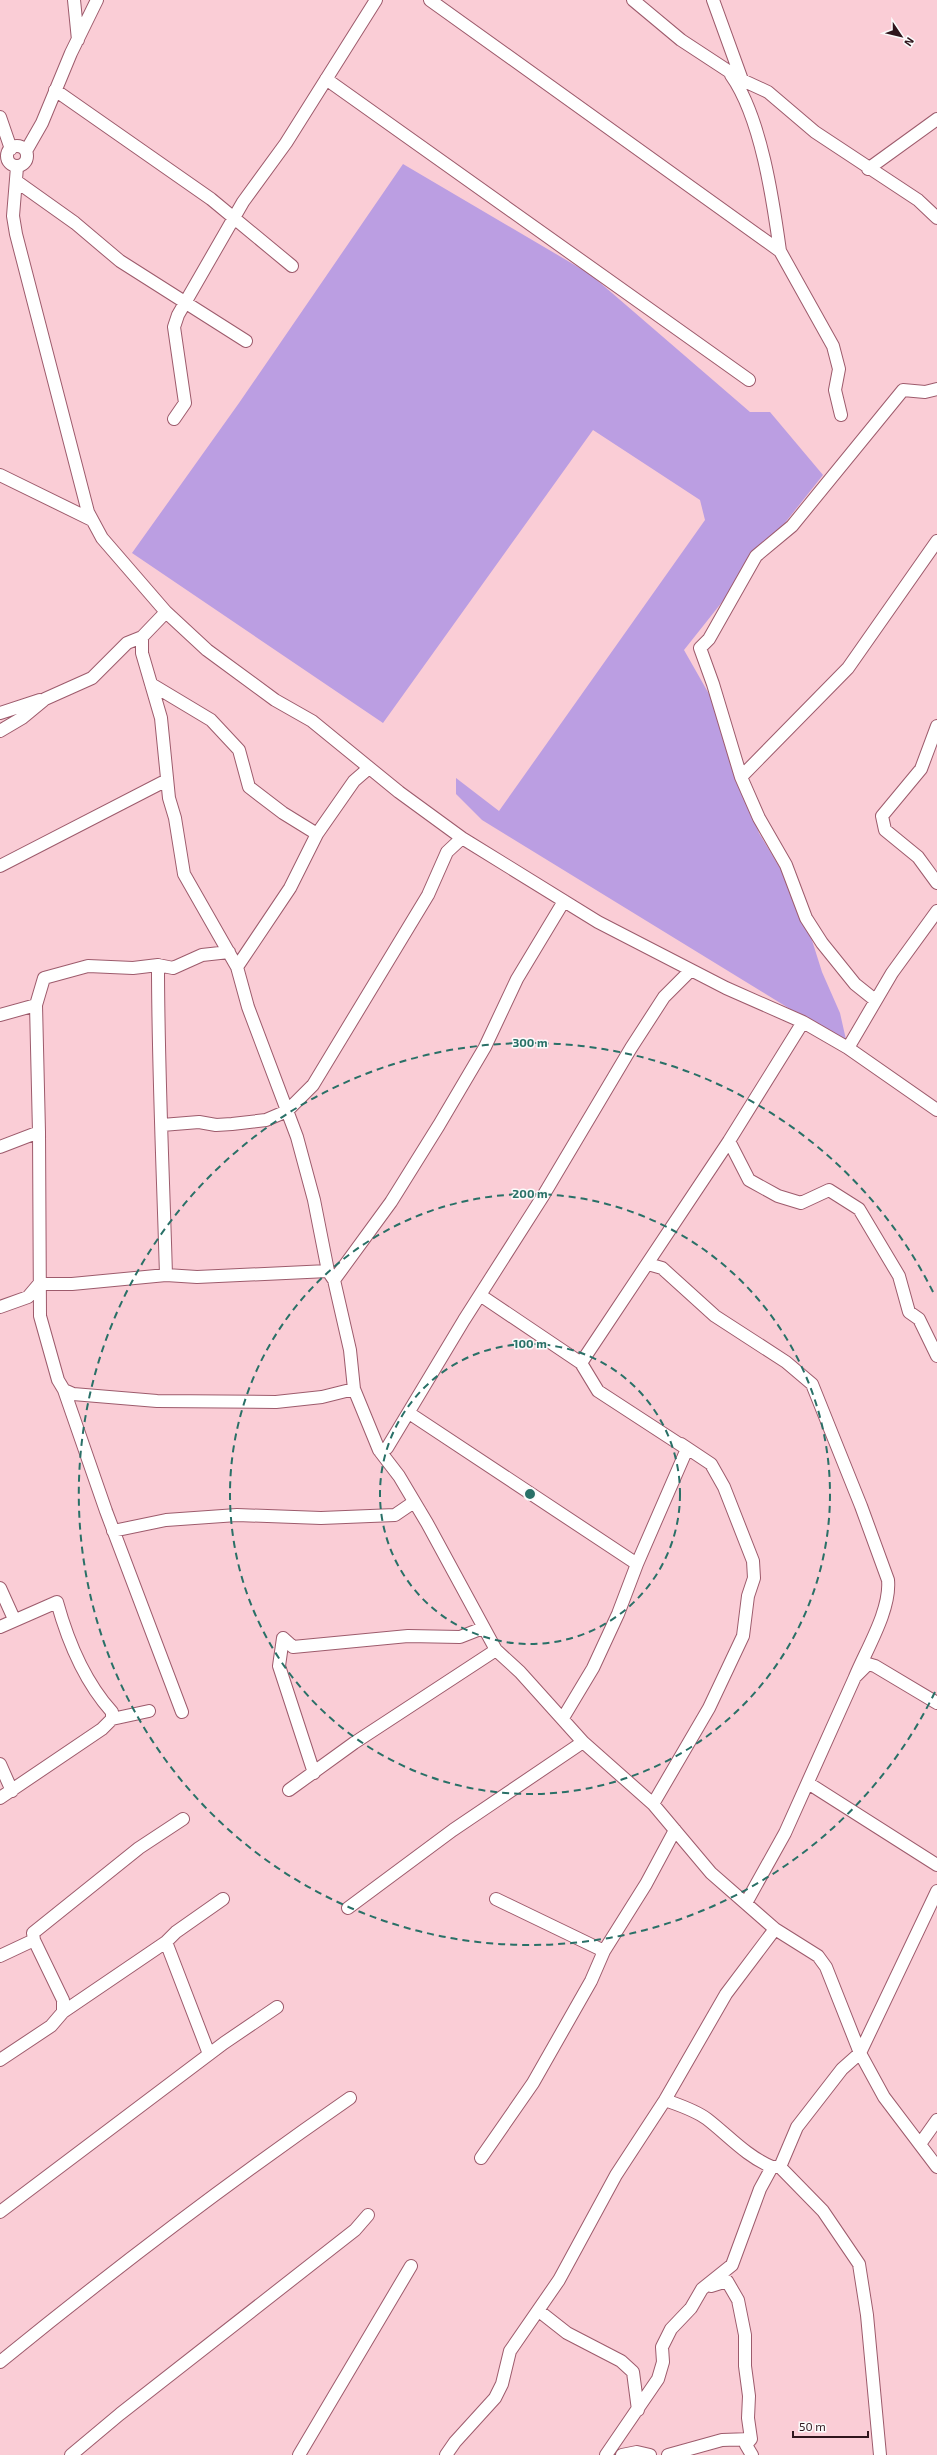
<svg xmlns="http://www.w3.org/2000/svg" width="937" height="2455" font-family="'Exo 2',sans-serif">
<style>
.green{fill:#bb9ee2}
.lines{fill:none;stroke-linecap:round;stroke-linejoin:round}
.minor-casing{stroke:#9d5b6c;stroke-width:14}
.minor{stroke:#fff;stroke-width:12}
.ring{fill:none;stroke:#297067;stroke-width:2;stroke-dasharray:7 5}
.centre{fill:#297067;stroke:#fbfbfb;stroke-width:2}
.ring-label{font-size:12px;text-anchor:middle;font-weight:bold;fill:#297067;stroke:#fbfbfb;stroke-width:3;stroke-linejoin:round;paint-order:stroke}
</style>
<rect width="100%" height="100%" fill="#facdd6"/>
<!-- green -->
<path class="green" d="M403 164 590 274 750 412H770L823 475 684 650 713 701 759 833 799 899 822 972 840 1013 847 1044 482 820 456 794V778L499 811 705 520 700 500 593 430 383 723 132 553 239 403Z"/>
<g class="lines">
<defs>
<path id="minor" d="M74 0 78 40
M430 0 780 251 833 346 839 369 835 390 841 415
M633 0 681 40 742 80 768 92 815 132 918 200 937 218
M713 0 742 80
M731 75C761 117 773 200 780 251
M326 79 749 380
M55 90 211 199 292 266
M0 117 11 149
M7 156a10 10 0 1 1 20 0a10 10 0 1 1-20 0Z
M26 151 42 123 71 53 97 0
M17 167 13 216 16 234 88 512 102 538 166 612 207 650 275 700 312 721 399 792 462 838 598 922 726 988 803 1022 848 1048 937 1110
M868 169 937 119
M16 181 75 223 120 261 246 341
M174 419 185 403 174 327 178 315 243 202 286 143 376 0
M0 475 92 520
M166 612 142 637V653L161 718 169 798 175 818 184 874 237 967 248 1007 297 1137 314 1200 328 1271 334 1280 350 1350 354 1389 379 1450 399 1476 427 1523 496 1650 520 1672 583 1742 653 1804 711 1873 775 1929 818 1956 826 1967 860 2053 884 2097 937 2167
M151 684 211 720 239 750 249 787 283 813 317 834
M0 713 40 700
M937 726 921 769 882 816 885 830 918 857 937 883
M0 731 22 718 45 699 92 678 127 643 142 637
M741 777 848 668 937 541
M0 866 167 780
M158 965C158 1068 163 1171 166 1275
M237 967 290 888 317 834 354 781 369 768
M875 1000 855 984 822 943 806 918 786 865 759 818 741 777 713 684 700 648 709 639 756 556 792 526 903 390 925 392 937 389
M36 1005 39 1132 40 1316 58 1380 64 1390 73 1394 157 1401 276 1402 322 1397 354 1389
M0 1015 36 1005 44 978 88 966 133 968 158 965 173 968 202 955 229 952
M848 1048 892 973 937 911
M162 1125 199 1122 216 1125 232 1124 266 1120 287 1111 313 1085 428 895 447 852 462 838
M729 1141 749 1180 778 1196 801 1203 829 1190 859 1209 899 1276 909 1312 919 1319 937 1356
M0 1147 39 1132
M648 1264 662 1268 715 1316 786 1362 812 1384 861 1506 888 1580C891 1610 866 1650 855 1677
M334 1280 391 1202 439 1125 485 1047 517 979 564 901
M480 1295 581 1363 598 1391 687 1449 637 1564 618 1614 593 1668 563 1718
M0 1307 28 1297 39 1284H72L166 1275 197 1277 328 1271
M581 1363 729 1141 803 1022
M64 1390 106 1511 182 1712
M409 1413 637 1564
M379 1450 387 1448 464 1320 543 1196 631 1048 664 997 691 970
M113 1531 166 1520 237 1515 321 1518 395 1515 414 1502
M0 1588 14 1619
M0 1627 57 1602C68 1642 84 1681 112 1712V1719L102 1729 0 1798
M112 1719 149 1711
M0 1764 12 1791
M314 1773 279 1666 283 1638 293 1647 408 1636 460 1637 483 1628
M808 1783 937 1865
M289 1790 354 1743 496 1650
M653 1804 709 1708 743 1636 748 1596 754 1578 753 1561 724 1487 711 1464 681 1444
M496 1899 604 1951
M746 1903 785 1833 855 1677 868 1664 875 1666 937 1703
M348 1908 453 1830 583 1742
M0 1956 34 1940
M63 2012 166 1942
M209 2054 166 1942 176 1932 223 1899
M0 2060 51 2026 63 2012V2000L34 1940 33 1933 139 1848 183 1819
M665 2100C679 2105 695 2110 707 2119 729 2136 746 2156 772 2167
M920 2144 937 2120
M481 2158 533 2083 591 1981 604 1951 646 1884 675 1830
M780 2167 823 2211 859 2264 867 2315 880 2455
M0 2212 224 2043 277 2007
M711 2286 727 2281 738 2300 745 2335V2366L749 2396 748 2418 751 2439
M539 2311 567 2333 621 2361 633 2372 638 2410
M0 2362C113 2270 230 2181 350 2098
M71 2455 120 2414 355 2230 368 2215
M299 2455 411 2266
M446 2455 455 2442 495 2398 502 2384 510 2351 559 2280 616 2175 665 2100 726 1994 775 1929
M606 2455 658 2379 663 2362 662 2347 671 2329 691 2308 702 2289 732 2265 760 2189 772 2167H780L797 2127 842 2069 860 2053 937 1891
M622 2455 637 2452 650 2455
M668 2455 722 2440 751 2439 746 2445 752 2455"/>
</defs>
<!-- minor casing -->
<use href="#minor" class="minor-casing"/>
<!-- minor -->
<use href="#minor" class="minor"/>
</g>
<!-- distance rings -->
<g class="ring">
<circle cx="530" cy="1494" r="150"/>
<circle cx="530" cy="1494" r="300"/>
<path d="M935 1692A451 451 0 1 1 935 1296"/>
</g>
<circle cx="530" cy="1494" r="6" class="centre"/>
<g class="ring-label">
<text x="530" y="1047">300 m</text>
<text x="530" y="1198">200 m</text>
<text x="530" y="1348">100 m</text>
</g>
<!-- north arrow -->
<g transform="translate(901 36) rotate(125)" stroke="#fbfbfb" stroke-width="3" paint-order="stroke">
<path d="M0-3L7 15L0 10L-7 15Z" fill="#2f151c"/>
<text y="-6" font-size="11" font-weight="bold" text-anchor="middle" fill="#2f151c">N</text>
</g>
<!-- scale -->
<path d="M793 2431v6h75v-6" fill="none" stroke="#2f151c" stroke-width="2"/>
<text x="799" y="2431" font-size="12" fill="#2f151c" stroke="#fbfbfb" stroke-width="3" paint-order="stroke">50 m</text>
</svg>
